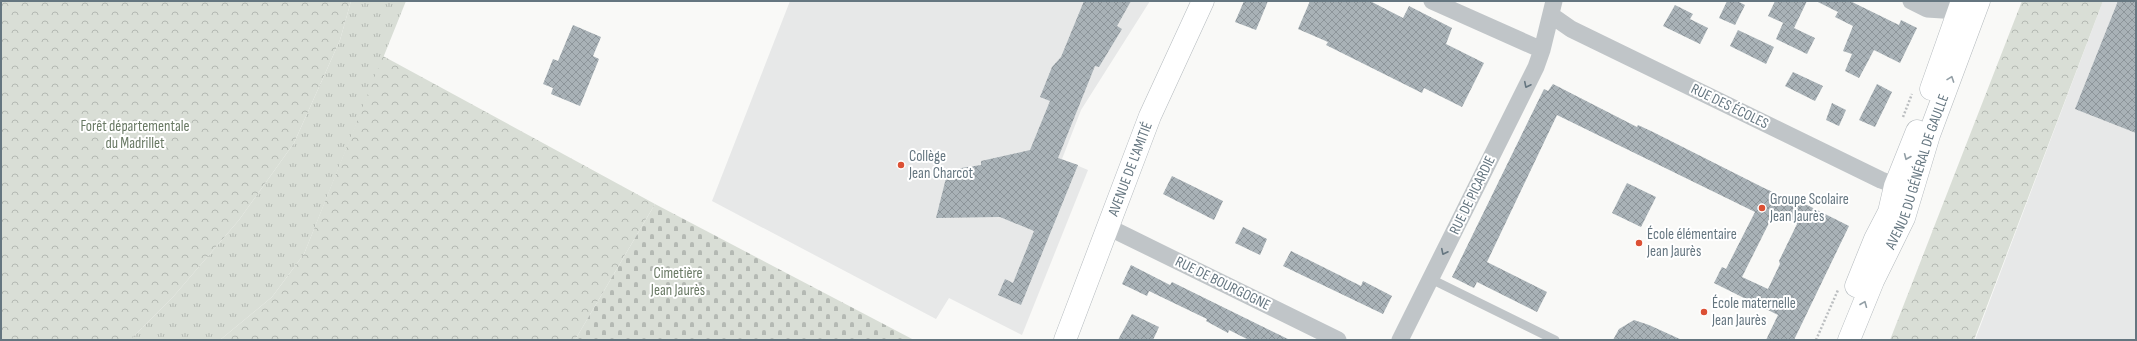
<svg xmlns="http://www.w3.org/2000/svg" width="2137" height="341" font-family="'Sofia Sans Condensed',sans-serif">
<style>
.built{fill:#e7e8e8}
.grass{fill:url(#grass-tufts)}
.forest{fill:url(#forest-crowns)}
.cemetery{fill:url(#cemetery-stones)}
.building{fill:url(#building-cross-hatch);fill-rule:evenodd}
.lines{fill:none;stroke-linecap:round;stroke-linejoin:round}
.secondary-casing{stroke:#b3b9bd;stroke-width:23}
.path{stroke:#bbbec0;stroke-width:2.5;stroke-dasharray:2 2;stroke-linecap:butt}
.lane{stroke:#c0c5c8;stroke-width:9}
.street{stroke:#c0c5c8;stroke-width:17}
.secondary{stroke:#fff;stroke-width:22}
.oneway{stroke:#939fa6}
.oneway2{stroke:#657680}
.poi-dot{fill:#dc5034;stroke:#fff;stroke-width:1.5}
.labels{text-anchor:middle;stroke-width:4;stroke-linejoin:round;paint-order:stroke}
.street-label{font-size:15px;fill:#657680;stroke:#fff}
.park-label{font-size:15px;fill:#697964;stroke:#fff}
.poi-label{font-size:15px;fill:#657680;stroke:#fff;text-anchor:start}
</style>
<defs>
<pattern id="grass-tufts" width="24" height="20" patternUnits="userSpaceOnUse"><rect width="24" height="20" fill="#d9ded6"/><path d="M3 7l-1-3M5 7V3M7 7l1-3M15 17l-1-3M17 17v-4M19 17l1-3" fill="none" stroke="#b4b9b3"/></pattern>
<pattern id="forest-crowns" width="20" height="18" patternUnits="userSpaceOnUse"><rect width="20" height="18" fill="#d9ded6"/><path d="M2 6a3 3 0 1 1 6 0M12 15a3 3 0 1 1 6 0" fill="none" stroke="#b4b9b3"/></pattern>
<pattern id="cemetery-stones" width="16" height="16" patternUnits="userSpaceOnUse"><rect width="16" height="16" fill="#d9ded6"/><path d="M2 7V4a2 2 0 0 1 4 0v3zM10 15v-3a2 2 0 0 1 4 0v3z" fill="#b4b9b3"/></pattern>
<pattern id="building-cross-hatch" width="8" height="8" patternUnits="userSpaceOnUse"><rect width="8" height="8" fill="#a9b2b7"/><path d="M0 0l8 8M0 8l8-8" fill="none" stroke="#8d959a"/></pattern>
</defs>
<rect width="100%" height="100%" fill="#f9f9f7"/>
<!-- built -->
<path class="built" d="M790 1H1150L1081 110 1062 159 1088 170 1022 335 949 298 936 319 712 201Z
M2103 1H2136V340H1975Z"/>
<!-- grass -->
<path class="grass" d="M351 1H406L304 254 272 297 220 340H130L173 297 239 220 294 143 340 40Z"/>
<!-- forest -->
<path class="forest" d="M1 1H351L340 40 294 143 239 220 173 297 130 340H1Z
M2022 1H2103L1974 340H1890Z
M383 56 655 204 575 340H220L272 297 304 254Z"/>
<!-- cemetery -->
<path class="cemetery" d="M655 204 914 340H575Z"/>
<!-- building -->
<path class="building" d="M1084 1H1131L1117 26 1122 29 1099 67 1095 66 1058 158 1078 165 1021 305 998 295 1005 279 1013 283 1034 231 1000 217 936 218 948 170 981 165V161L1030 150 1050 101 1040 97 1052 67 1061 57Z
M1244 1H1268L1256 30 1235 22Z
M1310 1H1370L1403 18 1409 6 1452 28 1446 44 1484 63 1462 107 1424 88 1422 93 1326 45 1328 42 1298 29Z
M1727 1H1737L1745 5 1735 25 1719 18Z
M1775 1H1807L1794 28 1815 38 1807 54 1776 39 1783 23 1788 25 1768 16Z
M1816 1H1850L1899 25 1901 20 1917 28 1900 63 1874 50 1859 78 1845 71 1852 54 1843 51 1853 26 1835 17 1838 12Z
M2118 1H2136V133L2075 109Z
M1675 5 1693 14 1690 19 1708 28 1700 44 1663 26Z
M573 25 601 37 593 56 599 59 580 106 551 94 553 88 543 84 553 59 558 61Z
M1738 30 1774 47 1766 64 1730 46Z
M1793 72 1823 86 1815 101 1785 86Z
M1553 84 1637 127 1638 125 1653 132 1764 188 1799 204 1801 202 1849 226 1794 340H1766L1778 315 1714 283 1722 267 1726 269 1755 212 1557 115 1487 262 1547 292 1537 312 1477 282 1474 288 1452 277 1544 89 1548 91ZM1774 213 1797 224 1779 261 1780 264 1768 289 1742 277Z
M1877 84 1892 92 1875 127 1859 120Z
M1832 103 1846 110 1839 126 1826 120Z
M1172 176 1223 201 1214 220 1163 194Z
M1627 183 1656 197 1641 227 1612 213Z
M1243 227 1267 239 1260 255 1235 243Z
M1291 251 1361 286 1363 281 1392 296 1383 314 1283 266Z
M1131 265 1170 285 1172 282 1290 340H1249L1229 330 1228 333 1206 321 1207 319 1149 291 1147 296 1122 284Z
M1132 314 1159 327 1153 340H1118Z
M1634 320 1649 325 1682 340H1613L1619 329Z"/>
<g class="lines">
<defs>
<g id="secondary">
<path d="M1931 89 1962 1"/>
<path d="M1856 286 1875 239 1889 212 1895 186 1917 131"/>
<path id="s1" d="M1065 340 1150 116 1203 1"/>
<path id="s2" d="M1849 340 1873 281 1904 218 1929 135 1979 1"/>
</g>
</defs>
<!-- secondary casing -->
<use href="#secondary" class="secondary-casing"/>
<!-- path -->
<path class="path" d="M1903 117 1912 94
M1816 340 1838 290"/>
<!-- lane -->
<path class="lane" d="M1431 279 1555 340"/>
<!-- street -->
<path class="street" d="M1432 1 1542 50
M1911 1 1927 9 1958 11
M1551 15 1571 29 1881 180 1906 189
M1108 227 1338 340
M1400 340 1536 67 1542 50 1554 1"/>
<!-- secondary -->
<use href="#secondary" class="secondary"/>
</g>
<!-- one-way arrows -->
<defs><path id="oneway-chevron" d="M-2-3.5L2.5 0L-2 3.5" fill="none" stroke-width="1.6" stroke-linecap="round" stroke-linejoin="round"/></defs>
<g class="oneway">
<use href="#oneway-chevron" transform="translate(1951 79) rotate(-70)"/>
<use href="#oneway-chevron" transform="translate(1907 157) rotate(113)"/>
<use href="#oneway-chevron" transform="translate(1864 304) rotate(-68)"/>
</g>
<g class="oneway2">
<use href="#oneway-chevron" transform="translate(1527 85) rotate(116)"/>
<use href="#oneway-chevron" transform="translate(1444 252) rotate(116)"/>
</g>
<!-- markers -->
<g class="poi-dot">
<circle cx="901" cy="165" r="4"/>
<circle cx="1762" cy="208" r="4"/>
<circle cx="1639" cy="243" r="4"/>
<circle cx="1704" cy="312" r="4"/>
</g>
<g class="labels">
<!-- street labels -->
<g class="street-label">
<text transform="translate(1730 106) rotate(26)" y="5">RUE DES ÉCOLES</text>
<text dy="5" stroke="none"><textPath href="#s1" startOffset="183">AVENUE DE L'AMITIÉ</textPath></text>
<text dy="5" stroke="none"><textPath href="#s2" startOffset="182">AVENUE DU GÉNÉRAL DE GAULLE</textPath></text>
<text transform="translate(1472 195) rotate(-64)" y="5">RUE DE PICARDIE</text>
<text transform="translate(1223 283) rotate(26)" y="5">RUE DE BOURGOGNE</text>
</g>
<!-- park labels -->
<g class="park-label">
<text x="135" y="131">Forêt départementale<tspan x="135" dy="17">du Madrillet</tspan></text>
<text x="678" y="278">Cimetière<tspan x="678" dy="17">Jean Jaurès</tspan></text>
</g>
<!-- poi labels -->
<g class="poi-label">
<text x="909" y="161">Collège<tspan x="909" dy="17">Jean Charcot</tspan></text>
<text x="1770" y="204">Groupe Scolaire<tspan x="1770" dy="17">Jean Jaurès</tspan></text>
<text x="1647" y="239">École élémentaire<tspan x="1647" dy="17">Jean Jaurès</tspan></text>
<text x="1712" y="308">École maternelle<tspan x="1712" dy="17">Jean Jaurès</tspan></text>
</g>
</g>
<!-- border -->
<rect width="2137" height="341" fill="none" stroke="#657680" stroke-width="4"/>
</svg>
